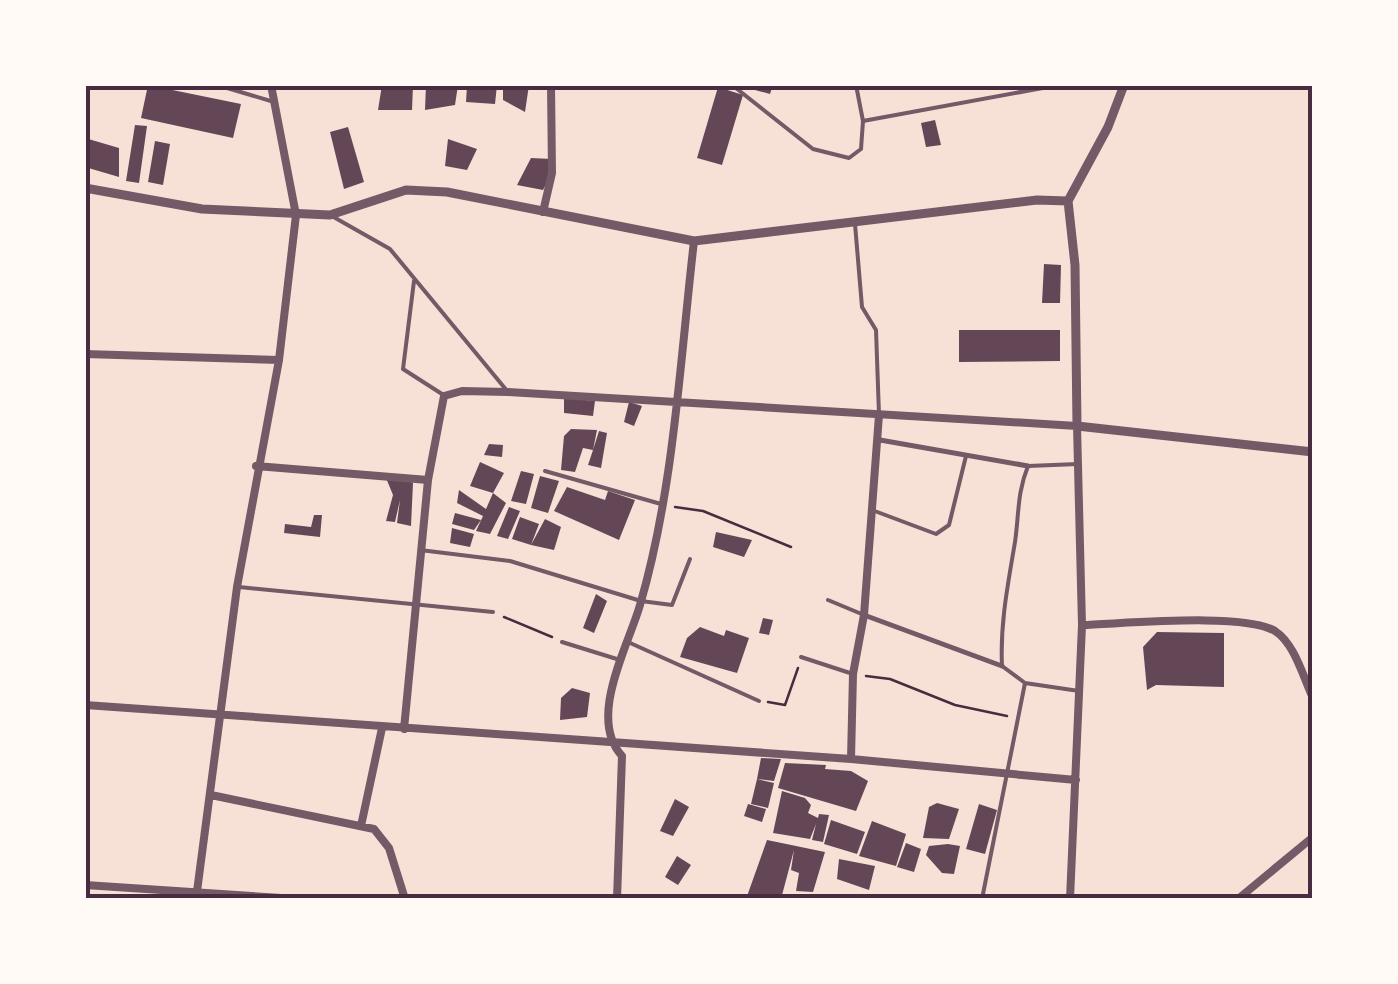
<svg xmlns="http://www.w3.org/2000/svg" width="1398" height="984" font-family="Arial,sans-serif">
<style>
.building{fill:#644757}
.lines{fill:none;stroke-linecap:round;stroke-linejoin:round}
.path{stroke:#4a2c40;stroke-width:2.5}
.service{stroke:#755966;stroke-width:4}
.pedestrian{stroke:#755966;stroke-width:5}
.minor{stroke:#755966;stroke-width:8}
.tertiary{stroke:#755966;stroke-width:9}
.neatline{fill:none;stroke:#4a2c40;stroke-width:4}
</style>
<rect width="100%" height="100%" fill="#f7e1d7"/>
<!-- building -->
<path class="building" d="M148 85 241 104 233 138 141 118Z
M382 85H413L412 110H378Z
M426 85H458L455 105 425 110Z
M467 85H497L495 104 466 102Z
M503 85H529L525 112 503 100Z
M756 85H773L770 94 755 90Z
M718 87 743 95 722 165 697 158Z
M935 120 941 145 926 147 921 123Z
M135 125 147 126 139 183 126 181Z
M348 127 364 182 344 189 330 132Z
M85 138 119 148V177L85 167Z
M448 139 477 149 467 170 445 166Z
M155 141 170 144 163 185 148 182Z
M531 158 552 159V173L543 190 517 185Z
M1044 264 1061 265 1060 303H1042Z
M959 330H1060V361L959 362Z
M564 398 595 401 593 416 564 413Z
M629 402 642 406 634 426 624 422Z
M571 429 597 430 593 450 599 431 607 433 601 468 588 465 593 450 583 448 575 472 561 470 564 436Z
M489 444 503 445 502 457 484 455Z
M480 462 504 473 493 493 506 503 490 534 476 531 483 516 457 503 459 490 486 509 493 493 470 486Z
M521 471 534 474 526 504 511 501Z
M540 476 559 481 548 513 531 508Z
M386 478H402L413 483 411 526 397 523 400 500 395 522 386 521 393 495Z
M567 487 605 500 608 491 635 500 619 540 554 511Z
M509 507 520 511 508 539 497 536Z
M455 513 481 520 474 530 452 524Z
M314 515H322L320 537 284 533 285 524 311 527Z
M520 517 539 524 531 545 545 519 561 527 554 550 531 545 512 539Z
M452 528 474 534 470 547 450 543Z
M716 532 752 540 744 557 713 547Z
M596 594 607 601 594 633 583 628Z
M763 618 773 620 769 635 759 633Z
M700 627 724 636 726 630 749 638 737 673 680 657 687 638Z
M1157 632 1224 633V687L1156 685 1147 690 1143 647Z
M572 688 590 693 587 717 560 720 561 698Z
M761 758 781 759 774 781 757 779Z
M785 763 826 765 825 769 851 771 868 781 856 811 778 788Z
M757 779 774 783 768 808 751 804Z
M782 791 805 798 811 805 808 813 818 818 819 814 829 815 823 842 812 840 816 824 810 839 773 833Z
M675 799 689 807 673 836 660 831Z
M937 803 959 809 949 839 923 838 929 807Z
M748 804 766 809 762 822 744 816Z
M979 804 997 810 985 854 966 849Z
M831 820 865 832 857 854 824 844Z
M872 821 906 834 896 866 859 856Z
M767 840 825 852 813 892 796 891 799 873 791 870 794 850 781 899H746Z
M906 843 921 849 914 872 897 867Z
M948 844 960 846 954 874 942 873 926 855 929 846Z
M677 856 691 865 678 885 665 877Z
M839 859 875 866 869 890 837 879Z"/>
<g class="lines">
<!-- path -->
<path class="path" d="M675 507 703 511 791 547
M504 617 552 637
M866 676 890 679 955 705 1007 716
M768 702 785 705 798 668"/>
<!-- service -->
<path class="service" d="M217 85 274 102
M732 85 813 149 849 158 861 149 863 121 1059 85
M856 85 863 121
M330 215 390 249 508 392
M855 224 862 307 876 330 879 415
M414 281 403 369 442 394
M1078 464 1028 466C1017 493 1019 515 1015 542 1008 584 1000 623 1002 666L1025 683 1079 691
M545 471 661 504
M872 510 936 534 949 525 966 456
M420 550 510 561 641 601 672 605 690 559
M239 587 493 612
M828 600 864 615
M562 642 620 660
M628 642 759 701
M801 657 853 674
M982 899 1025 683"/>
<!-- pedestrian -->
<path class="pedestrian" d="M880 440 1028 466
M864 615 1002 666"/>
<!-- minor -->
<path class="minor" d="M543 212 552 173 551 85
M85 354 279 360
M256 466 428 480
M1082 625C1122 624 1244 612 1275 631 1295 644 1303 677 1313 698
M85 705 851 759 1076 780
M404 729 428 480 444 396 462 391 508 392 1077 426 1082 625 1070 899
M851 759 853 674 864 615 879 415
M211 795 374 829 389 848 405 899
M361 826 382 728
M85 885 297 899
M196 899 237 587 279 360 296 215 271 85
M617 899 622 756C587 718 628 647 640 605 674 489 680 361 694 241
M1238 899 1313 837"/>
<!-- tertiary -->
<path class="tertiary" d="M1124 85 1108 127 1068 201 1075 265 1077 426 1313 452
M85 188 202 209 330 215 406 190 447 192 694 241 1037 200 1068 201"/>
</g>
<!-- border -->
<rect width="1398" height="984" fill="none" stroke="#fffaf5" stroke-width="175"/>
<rect x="88" y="88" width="1222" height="808" class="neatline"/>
</svg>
